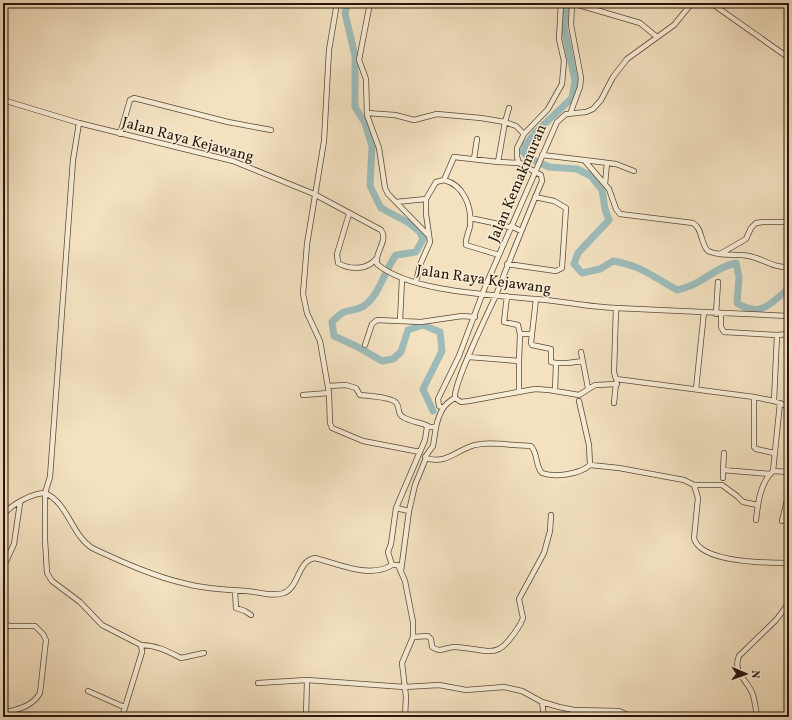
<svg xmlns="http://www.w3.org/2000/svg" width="792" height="720" font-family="Vollkorn,serif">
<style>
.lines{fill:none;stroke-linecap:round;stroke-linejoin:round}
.river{stroke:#9dbcba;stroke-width:7}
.minor-casing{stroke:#5b4938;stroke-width:6}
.minor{stroke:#f7ecd6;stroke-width:4.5}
.labels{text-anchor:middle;stroke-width:3;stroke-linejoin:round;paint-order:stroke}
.street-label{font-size:15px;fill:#28160a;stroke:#f7ecd6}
</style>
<rect width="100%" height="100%" fill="#f3e1c0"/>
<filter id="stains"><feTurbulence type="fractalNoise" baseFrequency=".005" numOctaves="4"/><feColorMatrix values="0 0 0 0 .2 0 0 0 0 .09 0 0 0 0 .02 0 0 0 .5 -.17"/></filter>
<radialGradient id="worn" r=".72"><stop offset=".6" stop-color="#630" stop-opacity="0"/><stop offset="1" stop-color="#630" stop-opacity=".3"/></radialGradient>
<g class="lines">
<!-- river -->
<path class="river" d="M348 3 345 13 355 56V107L365 123 372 146 370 186 381 208 409 223 420 232 423 239 416 252 396 255C385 269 380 294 365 305 359 310 351 310 344 312 340 314 335 319 332 322L334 336 358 347 382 361 393 359 401 352 408 330 423 325 440 332 442 351 423 389 433 411
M566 3 564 27 575 81 572 98 536 132 526 144 523 152 529 158 549 167 577 169 591 176 602 190 605 209 609 220 578 253 574 264 582 273 600 269 613 261C642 266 652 276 677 290 703 285 712 268 736 263L739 277 737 303C761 319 772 302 789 288"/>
<defs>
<path id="minor" d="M337 3 329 50 324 141 307 244 303 294 307 313 320 341 329 393 330 423 332 428 363 441 420 452
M370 3 359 60 366 79 367 115 379 148 385 188 388 194 429 236
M572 3 640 23 657 37
M711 3 789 58
M3 100 79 123 233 161 314 194 381 230C389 240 374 253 377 264 410 292 492 295 535 299 562 301 589 307 616 308 674 311 731 313 789 316
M367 113 395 115 414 120 437 114 481 118 505 122 509 108
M570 114 580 87 581 78 571 25 572 3
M79 123 73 160 50 477 45 493C68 503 71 534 92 548 122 562 155 577 187 584 206 589 227 590 247 591 259 592 272 597 284 593 300 586 297 561 315 558 338 564 370 579 392 565L388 552 391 544 396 508 425 440 427 427H436C439 414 443 404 455 398 453 384 488 313 496 295 511 257 526 219 542 181L541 175 519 163 517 157V148L524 134 548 109 562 84 564 61 559 39 561 3
M120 134 130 100 134 98 228 122 271 130
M542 155 584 160 609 189 616 209 620 214 693 223C703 229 700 243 708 251 721 257 735 253 749 256 764 259 773 268 789 267
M474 159 477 139
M584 160 616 164 634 171
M498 162 520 163
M444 180C464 185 472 207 470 226 469 232 465 238 466 245L499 255
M605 184 607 163
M396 202 426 199
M349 214 337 254 338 263C350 270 367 270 376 259
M470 218 503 225 511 228
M511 226 521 231
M720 254 746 239 751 228 756 223 763 222H789
M507 264 556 271 562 268 566 208 554 201 535 197
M416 282 420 265 430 242 426 214V199L436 182 444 180 454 157 498 162 505 122 516 126 524 134
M507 296 504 322 518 325 520 334H531
M536 299 531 343 532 345 551 349V362L556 363 555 391
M616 308 614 372 616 379 754 397 774 401 789 407
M716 314 718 282
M721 314V327L724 332 777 335 789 334
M400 321 402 279
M365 345 372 324 377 320 421 322 462 316 475 317
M581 352 588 388
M469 357 519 361V392
M519 361 520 334
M556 363H568L583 361
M328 386 346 385 356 388 360 395C367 396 394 397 397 404 400 409 397 414 403 417 411 422 420 422 428 426
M696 389 704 312
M303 395 329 393
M754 397V447L756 449 774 453
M455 398 461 402 469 401 535 389 549 390 579 395 595 385 617 384
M774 401 777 335
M614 403 616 383
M443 408 439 406 438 399 459 356 485 287 557 122 566 114 586 112 593 109 601 100 613 77 627 59 674 25 692 3
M425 457 433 446 436 427
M590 465 619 468 684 480 694 485H722L737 496 743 502 758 505
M723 470 724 453
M773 471 789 472
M723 478V470L770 474
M694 485 698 498 694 538C700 563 768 563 789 563
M396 508 409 511
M3 516C9 505 33 493 45 493V540L47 573 52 581 80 602 102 625 141 645 142 652 122 717
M756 520C758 503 760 483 773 471L780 403
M782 521 789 492
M392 565H398L405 581 413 622V637L402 663 406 697 405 717
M3 568 14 544 20 503
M401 571 409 511 415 485 426 458C444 464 454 453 469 447 487 440 512 446 531 446 538 453 535 466 542 473 555 478 580 474 590 465L589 445 579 401
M235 591 236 608 245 611 251 615
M3 624 10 626H35L43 634 46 640 40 693C32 707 18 709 3 713
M413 637 428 636 431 639 432 647C441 654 447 646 456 647 494 650 497 662 521 623L523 618 519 599 544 553 550 531 551 515
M141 645C156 645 167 651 181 658L204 653
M258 683 307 680 404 687 439 685 466 690 504 687 522 691 542 702 559 707 574 710 619 711 632 717
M88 691 124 707
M542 702 544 717
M306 717 307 680
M757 717C756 710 755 702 753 695 748 680 732 673 739 656L776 620 789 603"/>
</defs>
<!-- minor casing -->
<use href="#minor" class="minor-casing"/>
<!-- minor -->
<use href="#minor" class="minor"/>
</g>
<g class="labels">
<!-- street labels -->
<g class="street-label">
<text transform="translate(188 139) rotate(15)" y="5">Jalan Raya Kejawang</text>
<text transform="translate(517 183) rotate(-67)" y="5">Jalan Kemakmuran</text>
<text transform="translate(484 279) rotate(8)" y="5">Jalan Raya Kejawang</text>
</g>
</g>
<!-- margin -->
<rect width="792" height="720" fill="none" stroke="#f3e1c0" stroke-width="16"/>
<rect x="4" y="4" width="784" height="712" fill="none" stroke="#28160a" stroke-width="2"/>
<rect x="8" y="8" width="776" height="704" fill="none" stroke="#28160a"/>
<!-- north arrow -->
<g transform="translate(746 674) rotate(92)" stroke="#f7ecd6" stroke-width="3" paint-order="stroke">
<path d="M0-3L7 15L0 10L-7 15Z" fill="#28160a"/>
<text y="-6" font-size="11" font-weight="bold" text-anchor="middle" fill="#28160a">N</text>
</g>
<rect width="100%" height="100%" filter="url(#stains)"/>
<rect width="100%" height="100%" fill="url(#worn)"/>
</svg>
